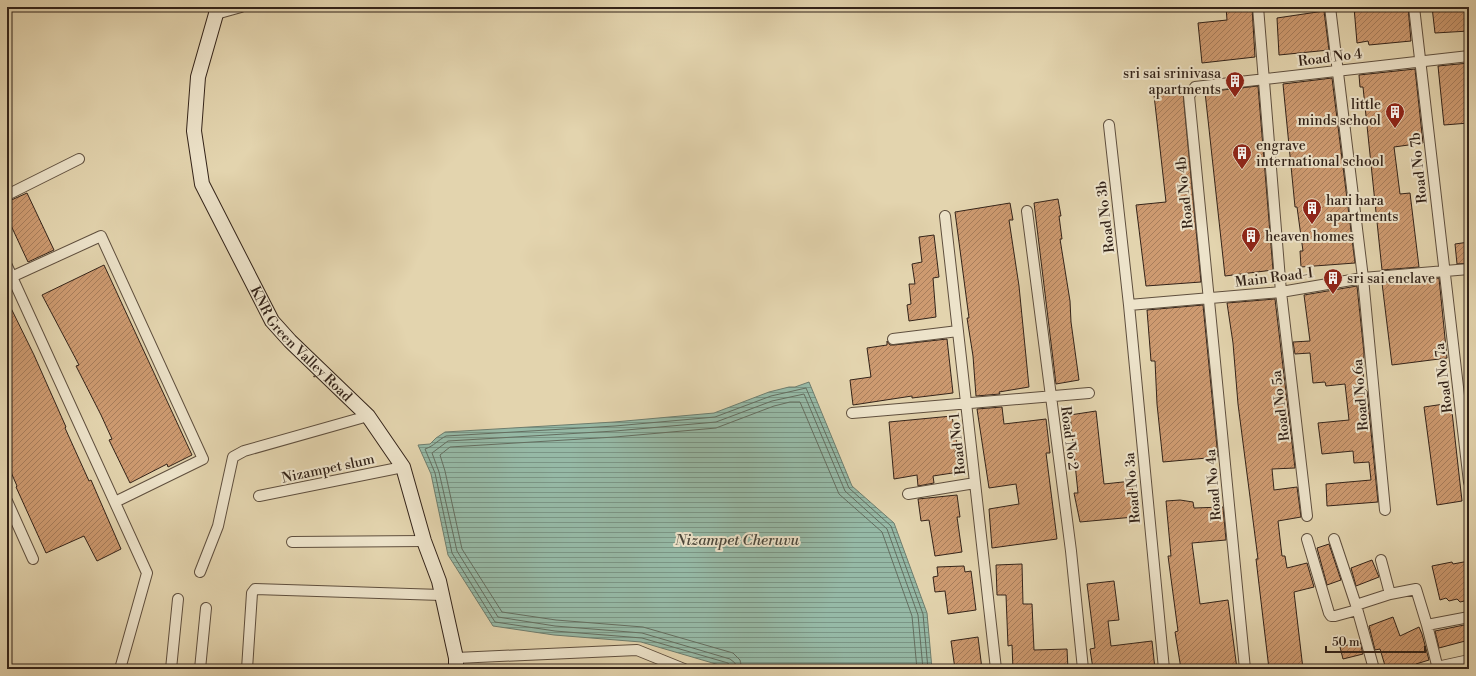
<svg xmlns="http://www.w3.org/2000/svg" width="1476" height="676" font-family="'Libre Bodoni',serif">
<style>
.water{fill:url(#water-rules);stroke:#6e7d6e}
.lines{fill:none;stroke-linecap:round;stroke-linejoin:round}
.shore{stroke:#646e60;stroke-width:1}
.building{fill:url(#building-hatch);stroke:#332319}
.street-casing{stroke:#5f4f3e;stroke-width:12}
.secondary-casing{stroke:#332319;stroke-width:16}
.street{stroke:#ede3ca;stroke-width:10}
.secondary{stroke:#ede3ca;stroke-width:14}
.labels{text-anchor:middle;stroke-width:4;stroke-linejoin:round;paint-order:stroke}
.street-label{font-size:14px;fill:#332319;stroke:#ede3ca}
.poi-label{font-size:14px;fill:#332319;stroke:#ede3ca;text-anchor:start}
.water-label{font-size:15px;font-style:italic;fill:#4c483c;stroke:#ede3ca}
</style>
<defs>
<pattern id="water-rules" width="6" height="5" patternUnits="userSpaceOnUse"><rect width="6" height="5" fill="#96b9a6"/><path d="M0 2.5h6" fill="none" stroke="#7b9686"/></pattern>
<pattern id="building-hatch" width="6" height="6" patternUnits="userSpaceOnUse"><rect width="6" height="6" fill="#cd9a70"/><path d="M-1 1l2-2M0 6l6-6M5 7l2-2" fill="none" stroke="#a77d5b"/></pattern>
</defs>
<rect width="100%" height="100%" fill="#e3d4ae"/>
<filter id="stains"><feTurbulence type="fractalNoise" baseFrequency=".005" numOctaves="4"/><feColorMatrix values="0 0 0 0 .2 0 0 0 0 .09 0 0 0 0 .02 0 0 0 .5 -.17"/></filter>
<radialGradient id="worn" r=".72"><stop offset=".6" stop-color="#630" stop-opacity="0"/><stop offset="1" stop-color="#630" stop-opacity=".3"/></radialGradient>
<!-- water -->
<path class="water" d="M809 382 852 486 894 523 927 613 932 669H733L641 642 554 635 493 626 448 555 431 474 418 445 430 444 436 438 445 432 614 422 714 413 769 392 789 387H795Z"/>
<g class="lines">
<!-- shore -->
<path class="shore" d="M731 669 728 663 642 638 555 631 495 622 452 553 435 473 425 449C434 446 438 440 446 436L615 426 715 417 771 396 806 388 849 488 891 526 923 614 928 669
M736 669 735 663 730 659 642 633 555 626 498 617 457 551 439 472 432 453 448 441 615 431 716 422 772 401 804 394 845 491 887 529 918 615 923 669
M742 669 740 660 733 653 643 627 556 620 502 612 462 549 445 471 440 455 450 447 615 437 716 428 774 406 790 402H800L839 494 882 532 912 616 917 669"/>
</g>
<!-- building -->
<path class="building" d="M1226 7H1252L1255 57 1202 63 1198 23 1227 20Z
M1354 7H1408L1411 41 1369 45 1368 41 1357 43Z
M1432 7H1469V31L1435 33Z
M1324 11 1329 50 1279 55 1277 18Z
M1469 63V123L1444 125 1438 66Z
M1415 69 1423 143 1394 147 1400 194 1410 193 1419 267 1382 270 1363 87H1360L1359 75Z
M1332 78 1355 263 1301 267 1300 251H1303L1297 207H1295L1283 84Z
M1258 86 1273 270 1225 276 1205 92Z
M1183 93 1201 282 1146 286 1136 205 1166 202 1154 95Z
M27 193 54 250 28 262 7 217V202Z
M1058 199 1061 216H1059L1062 239H1060L1070 301 1071 322 1079 380 1056 384 1034 203Z
M1010 203 1013 220H1009L1019 286 1029 387 999 392 1000 394 976 396 973 356 967 318H969L955 212Z
M934 235 939 277 933 278 936 317 909 321 907 305 911 304 909 284H915L912 264 922 262 919 237Z
M1469 242V263L1457 264 1455 244Z
M104 265 192 455 168 467 167 464 130 483 109 440 112 439 101 415 76 366 79 365 42 295Z
M1439 278 1447 358 1392 365 1382 283Z
M1357 286 1364 353 1363 388 1367 391 1378 502 1327 506 1326 484 1371 480 1369 462 1354 463 1353 451 1322 454 1318 423 1349 420 1345 384 1326 386 1325 382 1313 383 1310 353 1295 354 1293 342 1310 341 1304 295Z
M1275 299 1295 468 1272 469 1274 490 1297 487 1301 517 1278 521 1282 556H1285L1287 568 1307 563 1314 587 1294 592 1303 669H1269L1256 559H1258L1238 404 1233 343 1227 303Z
M7 300 34 355 66 427 65 428 89 481 91 480 121 549 97 561 84 536 46 553 16 487 17 486 7 463Z
M1203 305 1218 457 1163 462 1157 404 1155 361H1151L1147 310Z
M947 339 953 393 912 398V396L853 405 850 380 871 377 867 348 887 345V341L890 345H894Z
M1451 403 1462 501 1437 505 1424 407Z
M1002 407 1004 424 1046 419 1050 453H1046L1057 539 992 548 989 509 1019 504 1016 484 989 488 977 409Z
M1096 411 1104 484 1132 481 1134 517 1080 522 1074 493H1078L1070 415Z
M952 416 958 450 955 451 959 472 933 476 934 483 918 486 917 475 894 479 889 422Z
M957 495 960 517H957L962 552 935 556 929 520 921 521 918 499Z
M1180 500 1193 502 1194 508 1223 507 1226 540 1192 543 1200 604 1228 600 1237 669H1181L1175 632 1178 631 1168 556H1171L1166 501Z
M1329 544 1341 580 1327 585 1317 548Z
M1372 560 1379 577 1356 586 1351 568Z
M1469 561V600L1460 602 1457 599 1449 601 1446 598 1440 600 1432 566 1452 562 1453 564Z
M1022 564 1023 604H1032L1034 650 1067 649 1068 669H1013L1012 645 1008 646 1006 595H997L996 565Z
M964 566 965 572 971 571 976 610 948 614 945 591 935 592 933 577 938 576 937 567Z
M1114 581 1119 620 1108 621 1111 646 1152 641 1155 669H1093L1090 649 1095 648 1087 584Z
M1393 617 1400 636 1419 627 1422 634 1429 660 1416 664 1417 669H1386L1380 649 1375 650 1369 626Z
M1469 624V640L1439 648 1435 631Z
M978 637 982 669H955L951 641Z
M1360 642 1363 654 1343 659 1340 647Z"/>
<g class="lines">
<defs>
<path id="street" d="M1258 7 1281 292 1307 516
M1330 7 1363 278 1385 510
M1414 7 1469 482
M216 14 241 7
M1109 125 1129 305 1164 669
M7 195 79 159
M1027 211 1071 551 1083 669
M945 216 996 669
M7 266 147 573 120 669
M7 279 101 236 203 459 115 502
M1129 305 1281 292 1363 278 1469 269
M893 339 958 331
M852 413 1089 393
M908 494 975 483
M259 496 403 467
M7 501 33 559
M1307 539 1329 613 1331 616H1335L1357 610
M1334 539 1356 605 1374 669
M292 542 424 541
M1381 560 1390 594
M200 572 218 526 233 457 244 451 368 416
M1356 605 1390 594 1416 589 1427 625
M456 658 637 650 684 669
M1437 667 1469 660
M171 669 178 599
M200 669 206 608
M247 669 252 593 255 589 441 595
M1245 669 1189 96 1195 87 1469 56
M1438 669 1427 625 1469 617"/>
<g id="secondary">
<path id="s1" d="M216 7V14L198 77 194 131 202 184 272 321 290 341 368 416 403 467 424 541 439 581 456 658V669"/>
</g>
</defs>
<!-- street casing -->
<use href="#street" class="street-casing"/>
<!-- secondary casing -->
<use href="#secondary" class="secondary-casing"/>
<!-- street -->
<use href="#street" class="street"/>
<!-- secondary -->
<use href="#secondary" class="secondary"/>
</g>
<!-- icons -->
<defs>
<symbol id="building-pin" viewBox="-11 -11 22 30"><path d="M0 17L-7.5 6A9.5 9.5 0 1 1 7.5 6Z" fill="#8f2418" stroke="#ede3ca"/><path d="M-4-6H4V6H1V3H-1V6H-4ZM-2.5-4.3h1.7v1.8h-1.7ZM.8-4.3h1.7v1.8H.8ZM-2.5-1h1.7V.8h-1.7ZM.8-1h1.7V.8H.8Z" fill="#fff"/></symbol>
</defs>
<g fill-rule="evenodd">
<use href="#building-pin" x="1224" y="70" width="22" height="30"/>
<use href="#building-pin" x="1384" y="101" width="22" height="30"/>
<use href="#building-pin" x="1231" y="142" width="22" height="30"/>
<use href="#building-pin" x="1301" y="197" width="22" height="30"/>
<use href="#building-pin" x="1240" y="225" width="22" height="30"/>
<use href="#building-pin" x="1322" y="267" width="22" height="30"/>
</g>
<g class="labels">
<!-- street labels -->
<g class="street-label">
<text transform="translate(1330 57) rotate(-7)" y="5">Road No 4</text>
<text transform="translate(1418 168) rotate(-96)" y="5">Road No 7b</text>
<text transform="translate(1184 193) rotate(-96)" y="5">Road No 4b</text>
<text transform="translate(1105 217) rotate(-97)" y="5">Road No 3b</text>
<text transform="translate(1274 277) rotate(-7)" y="5">Main Road-I</text>
<text dy="5" stroke="none"><textPath href="#s1" startOffset="370">KNR Green Valley Road</textPath></text>
<text transform="translate(1443 378) rotate(-97)" y="5">Road No 7a</text>
<text transform="translate(1360 395) rotate(-95)" y="5">Road No 6a</text>
<text transform="translate(1280 406) rotate(-97)" y="5">Road No 5a</text>
<text transform="translate(1070 438) rotate(83)" y="5">Road No 2</text>
<text transform="translate(957 444) rotate(-96)" y="5">Road No 1</text>
<text transform="translate(328 468) rotate(-12)" y="5">Nizampet slum</text>
<text transform="translate(1213 485) rotate(-95)" y="5">Road No 4a</text>
<text transform="translate(1132 488) rotate(-95)" y="5">Road No 3a</text>
</g>
<!-- poi labels -->
<g class="poi-label">
<text x="1221" y="78" text-anchor="end">sri sai srinivasa<tspan x="1221" dy="16">apartments</tspan></text>
<text x="1381" y="109" text-anchor="end">little<tspan x="1381" dy="16">minds school</tspan></text>
<text x="1256" y="150">engrave<tspan x="1256" dy="16">international school</tspan></text>
<text x="1326" y="205">hari hara<tspan x="1326" dy="16">apartments</tspan></text>
<text x="1265" y="241">heaven homes</text>
<text x="1347" y="283">sri sai enclave</text>
</g>
<!-- water labels -->
<g class="water-label">
<text x="737" y="545">Nizampet Cheruvu</text>
</g>
</g>
<!-- margin -->
<rect width="1476" height="676" fill="none" stroke="#e3d4ae" stroke-width="24"/>
<rect x="8" y="8" width="1460" height="660" fill="none" stroke="#332319" stroke-width="2"/>
<rect x="12" y="12" width="1452" height="652" fill="none" stroke="#332319"/>
<!-- scale -->
<path d="M1326 646v6h99v-6" fill="none" stroke="#332319" stroke-width="2"/>
<text x="1332" y="646" font-size="12" fill="#332319" stroke="#ede3ca" stroke-width="3" paint-order="stroke">50 m</text>
<rect width="100%" height="100%" filter="url(#stains)"/>
<rect width="100%" height="100%" fill="url(#worn)"/>
</svg>
